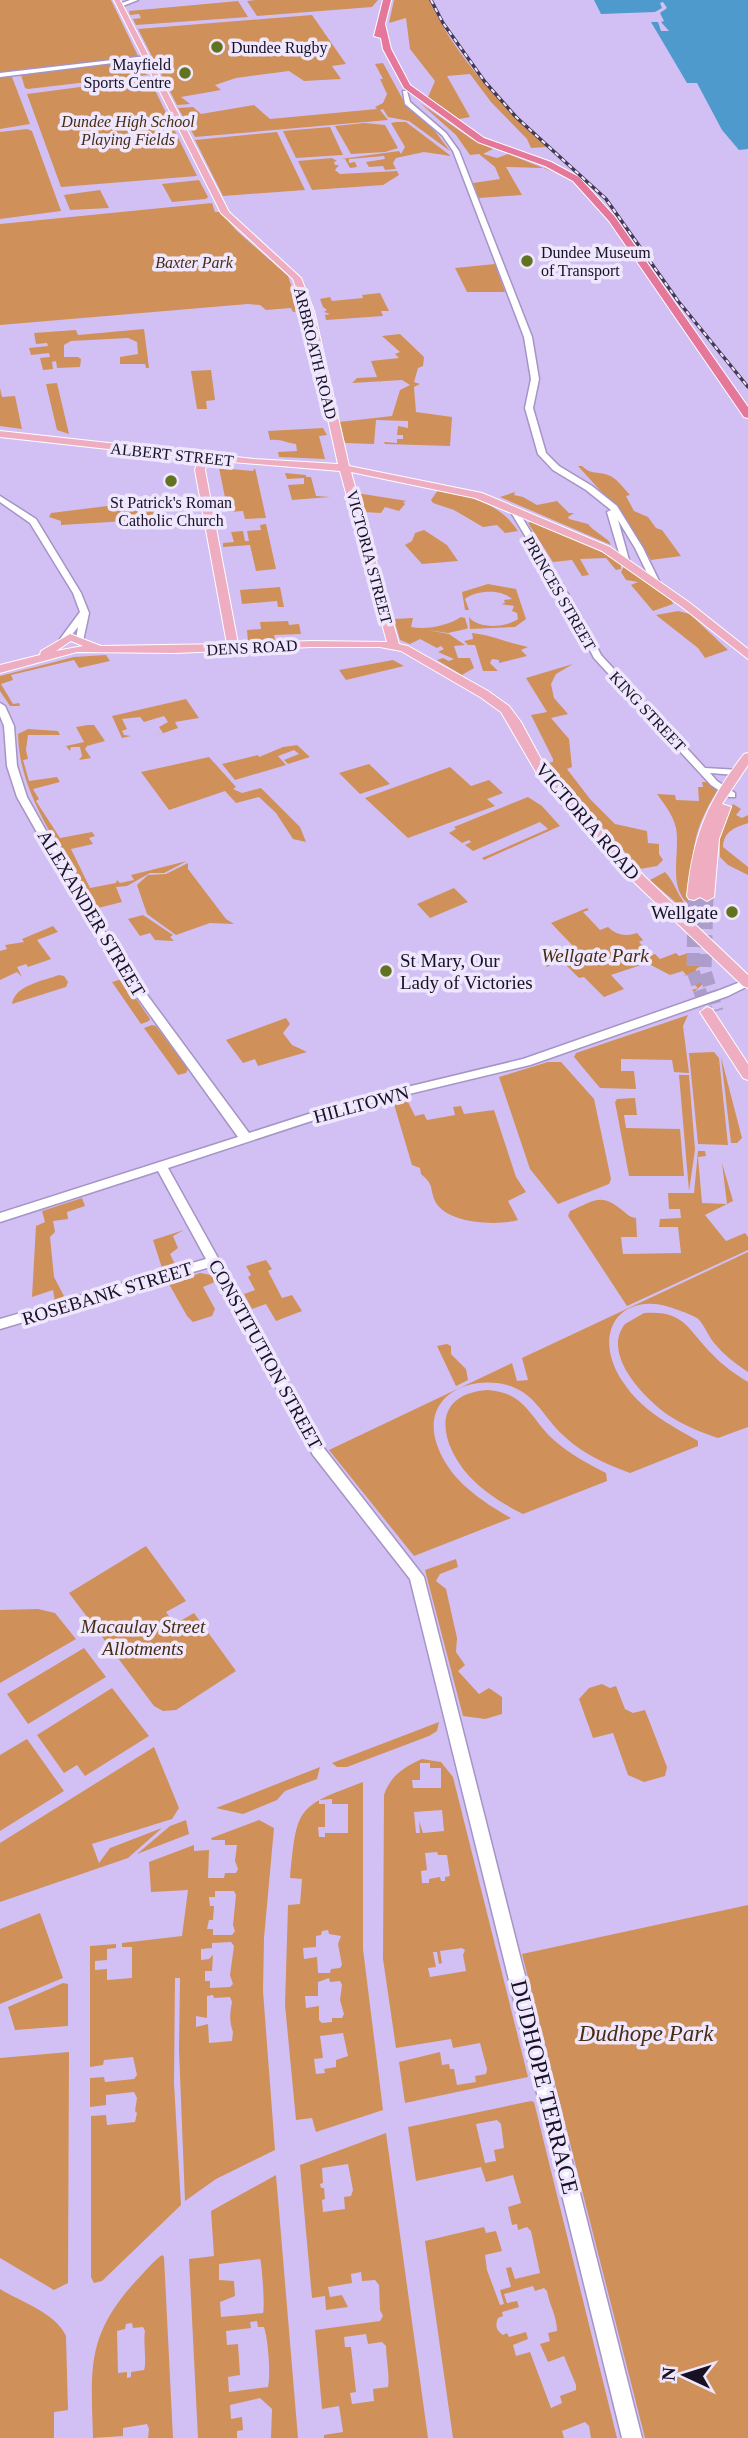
<svg xmlns="http://www.w3.org/2000/svg" width="748" height="2438" font-family="Georgia,serif">
<style>
.green{fill:#d09059;fill-rule:evenodd}
.water{fill:#4e9acd}
.lines{fill:none;stroke-linecap:round;stroke-linejoin:round}
.major-tunnel{stroke:#ad9dca;stroke-width:13;stroke-dasharray:13 6;stroke-linecap:butt}
.minor-casing{stroke:#a594c6;stroke-width:3}
.major-casing{stroke:#fff;stroke-width:2}
.highway-casing{stroke:#fff;stroke-width:2}
.minor{fill:#fff;fill-rule:evenodd}
.major{fill:#efadc2;fill-rule:evenodd}
.highway{fill:#e4779a;fill-rule:evenodd}
.rail-casing{stroke:#423953;stroke-width:3.5}
.rail{stroke:#eee7fd;stroke-width:2;stroke-dasharray:4.5;stroke-linecap:butt}
.poi-dot{fill:#617220;stroke:#eee7fd;stroke-width:2.5}
.labels{text-anchor:middle;stroke-width:7;stroke-linejoin:round;paint-order:stroke}
.far-poi-label{font-size:16px;fill:#181124;stroke:#eee7fd;text-anchor:start}
.far-park-label{font-size:16px;font-style:italic;fill:#472c13;stroke:#eee7fd}
.far-street-label{font-size:16px;fill:#181124;stroke:#eee7fd}
.street-label{font-size:19px;fill:#181124;stroke:#eee7fd}
.poi-label{font-size:19px;fill:#181124;stroke:#eee7fd;text-anchor:end}
.park-label{font-size:19px;font-style:italic;fill:#472c13;stroke:#eee7fd}
.near-park-label{font-size:23px;font-style:italic;fill:#472c13;stroke:#eee7fd}
.near-street-label{font-size:23px;fill:#181124;stroke:#eee7fd}
</style>
<rect width="100%" height="100%" fill="#d2c0f4"/>
<!-- green -->
<path class="green" d="M0 0H111L138 56 0 73Z
M256 0H378L372 7 257 16 247 1Z
M394 0H430C450 51 507 111 547 147L531 148 527 139 491 102 470 74 447 76 470 117 459 119 428 97 435 81 410 49 406 18 389 23Z
M238 1 248 17 136 25 133 19 141 18 139 14 130 15 129 11Z
M312 15 346 64 332 66 341 79 304 81 289 71 236 78 215 85 221 90 181 97 190 104 177 105 138 29Z
M140 60 147 75 28 89 25 88 21 75Z
M383 63 407 107 434 130 450 151 409 121 388 117 383 109 380 110 388 120 195 137 178 108 193 107 201 114 254 105 270 119 377 109 375 107 383 103 387 94 380 79H383L375 64Z
M0 77H12L30 124 0 129Z
M149 78 197 176 61 187 27 94Z
M420 103 473 140 493 149 483 154 497 158 508 154 556 173 545 168 506 167 522 195 479 198 473 183 500 179 495 167 479 154 470 155 456 135Z
M396 122H406L451 156 424 152 396 158 393 163 396 169 385 170 383 166 369 167 366 162 385 159 384 156 349 159V163L355 162 357 167 350 168 345 159H341L399 151 401 154 405 147 391 123Z
M365 123 385 125 398 148 385 152 351 154 335 126Z
M330 127 343 155 296 158 283 131Z
M27 129 32 131 61 211 0 219V132Z
M277 132 305 190 223 196 195 140Z
M332 158 337 161 334 162 335 165H339L335 170 340 174 397 171 399 175 383 185 312 190 298 161Z
M199 180 208 197 206 199 172 202 162 184Z
M100 190 109 208 70 210 64 195Z
M212 203 215 212H220L237 231 288 276 300 311 293 312 291 308 266 310 260 305 248 304 0 325V224Z
M495 264 505 292H467L455 268Z
M380 293 389 311H381L383 316 326 320 325 315 330 314 324 312 327 310 323 307 320 299 330 297 332 301 363 298 362 295Z
M144 329 149 368H146L145 364H120V357L138 354 137 342 128 338 71 341 64 345V357H78L81 359 80 367 57 368 56 361 52 362 53 369 43 370 40 358 50 357 49 353 31 355 29 348 48 346 47 343 36 344 34 333 76 330 78 335Z
M400 334 424 357 423 366 418 368 414 382 420 384 414 387 416 412 452 417 450 446 385 444 384 442 397 443V439H403V435H397L398 426 408 428V421L376 420 374 444 345 443 339 422 392 416 400 390 410 385 402 380 352 383 357 378 377 377 371 361 399 358 395 354 400 352 382 336Z
M211 370 215 400 206 401 207 409H197L191 371Z
M57 383 69 434 57 430 46 384Z
M0 388 2 397 15 396 22 429 0 426Z
M323 428 327 435 319 436 325 459 279 457 278 452 297 451 296 444C286 443 282 439 270 440L268 431Z
M578 466H582C591 475 597 471 608 475 617 478 624 489 630 495L626 496 634 511 648 517 656 528 662 530 681 556 651 560 626 519Z
M219 468 253 471 255 468 266 518 245 519 243 511 228 512Z
M285 473 306 475V477H311L316 496 330 497 292 500 288 485 304 484V478L287 479Z
M438 490C470 497 499 502 518 531L505 533 497 525 483 527 454 510 433 503 431 500Z
M515 492 514 495 523 497 537 505 557 501 569 513H574L568 517 569 519 588 524C595 533 609 538 611 545L500 497Z
M363 494 407 501 403 502 405 504 399 511 385 507 381 513 364 512 358 495Z
M163 499 167 508 159 509V519L61 525V521L49 517 51 513Z
M533 521 589 544 621 564V569L616 570 606 558 580 559 589 575 582 576 572 560 553 562 528 523Z
M266 524 276 569 256 571 250 545 223 547V543L234 542 231 532 243 531 245 541H249L247 531 261 530 260 525Z
M424 530 447 545 458 561 422 564 405 545 412 541 415 533Z
M624 566 672 601 673 604 653 611 631 585 638 582 626 580 621 572Z
M488 584 516 589 526 619 515 627 470 629 469 617C478 629 505 628 518 619L517 613 512 611 514 606 501 604 505 603 504 600 512 599C501 589 477 590 465 599L469 610H465L462 592Z
M280 587 284 607H278L277 601 242 604 240 590Z
M678 611 690 614 728 650 705 658 698 648 656 615Z
M461 617 465 618 468 628 466 629 448 633 427 630 449 634 465 645 454 646 458 658H470L474 668 462 675 437 660 443 658 449 661 454 659 438 652 444 649 441 646 437 648 420 639 410 644 400 640 394 619 413 618 411 627C427 630 447 626 461 617Z
M288 621 289 625 299 624 301 634 274 635 275 640 248 642 247 630 261 629 260 622Z
M472 633C491 635 508 643 528 647L521 650 527 656 499 663V660L492 659 490 663 498 671H483L475 645H468L464 641 473 639Z
M106 655 110 661 79 668 74 660 11 675 13 680 1 684 13 704 19 703 20 706H10L0 691V676L74 657Z
M393 660 404 666 346 680 339 670Z
M573 664 556 674 551 684 554 698 568 714 551 718 569 739 572 767 567 769 590 799 615 824 647 831 648 843 659 844V854L663 860 657 866 640 869 545 763 553 762V759L531 715 547 712 526 678Z
M186 699 199 718 175 722 178 728 152 737 163 733 159 727 168 722 164 716 144 722 140 717 122 719 127 729 122 731 124 735 131 736 122 738 112 716Z
M88 725H94L105 741 87 746 85 749 91 758 79 760 82 756 80 747H71L70 751 66 746 84 742 76 727Z
M28 729 58 731 60 735H28L26 750 28 759 23 760 29 781 57 777 60 782 33 789 39 799 36 801 60 838 92 832 95 836 89 838 93 844 71 849 90 888 116 883 117 880 120 883 134 880 131 875 187 861 164 873H150L127 886 116 887 122 902 98 908 94 907C65 852 19 798 18 734Z
M297 745 310 757 288 764 284 760 299 754 294 750 278 756 286 765 235 780 222 764 258 755 259 757 283 747Z
M209 757 236 787 233 789 242 793 261 788 300 827 306 842 293 839 276 813 259 797 236 803 225 791 169 810 141 772Z
M369 764 390 784 360 794 339 773Z
M450 767 471 786 489 780 503 793 487 799 495 806 408 838 365 798Z
M702 782H708L717 791C692 832 693 849 690 895L711 899V921H708L701 910C663 898 681 857 676 828 673 815 665 805 657 794L675 795 676 800 699 801 698 787H703Z
M528 797 542 806 560 826 484 860 482 858 548 829 540 822 473 851 465 845 471 842 469 840 462 843 449 833 456 829 454 827Z
M733 804 741 809 736 815 742 818 748 815V823C734 828 724 831 723 847L748 867V875L728 865 720 857V835Z
M188 863V869L226 919 234 924 210 923 176 935 147 914 137 885 148 875 166 874Z
M665 872C676 883 677 897 690 909L689 914 650 880Z
M454 888 468 902 430 918 417 904Z
M587 908 589 910 583 912 600 930 608 927C616 935 626 937 637 933L643 940 639 942 652 955 655 954 660 959 676 953 679 956 688 953 689 961 701 966 696 969 695 975 705 982 694 992 692 990 698 988 692 982 694 981 689 975 682 976 686 975 683 971 670 975 647 963 611 975 624 989 604 997 584 977 579 978 561 960 547 967 541 960 572 945 551 923Z
M143 915 173 935 170 937 174 941 155 940 150 933 140 936 128 919Z
M53 926 58 932 37 940 51 959 28 967 26 964 17 967 22 977 17 972 0 980V951L7 949 5 945 24 942 22 939Z
M59 975 64 976 68 982 66 987 12 1004C15 985 43 981 59 975Z
M119 980 124 981 150 1019 149 1021 141 1024 112 982Z
M688 1015 683 1026 689 1073 674 1072 672 1060 621 1059V1071H634L636 1089 600 1088 574 1057 576 1053Z
M286 1018 290 1024 283 1033 292 1045 307 1052 258 1066 255 1059 243 1063 226 1040Z
M152 1025 156 1026 188 1069 186 1073 178 1075 144 1028Z
M714 1052 719 1058 728 1145 698 1144 689 1053Z
M721 1057 742 1138 737 1143H731Z
M548 1062H561L594 1099 611 1179 609 1184 558 1204 530 1169 499 1077Z
M679 1075H689L695 1150 689 1191Z
M406 1098 415 1116 424 1114 427 1120 455 1115 453 1107 461 1106 464 1114 494 1110 516 1177 526 1192 508 1201 518 1220C498 1226 446 1224 435 1201 429 1187 435 1186 421 1174L420 1168 412 1165 393 1101Z
M635 1098 637 1115H624L626 1128 680 1129 684 1176H629L615 1102 617 1099Z
M698 1151H705L706 1156 698 1157 702 1203 727 1204 722 1163 733 1201 705 1215 726 1241 745 1233 748 1237V1250L627 1306 568 1216 570 1211C594 1201 600 1192 622 1210 627 1214 629 1217 636 1218L637 1237H621L623 1254 681 1253 678 1227H659L660 1219 681 1218 680 1209H669L668 1193H694Z
M82 1198 85 1206 67 1212 68 1219 53 1221 55 1232 50 1237 54 1277 64 1296 55 1302 53 1290 32 1297 36 1226 45 1222 42 1211Z
M184 1230 173 1236 178 1248 170 1254 175 1264 162 1268 153 1240Z
M748 1252V1372C736 1364 724 1355 715 1344 709 1338 703 1322 697 1318 692 1315 684 1312 678 1310 622 1287 589 1332 623 1382 642 1411 669 1424 698 1441V1446L630 1473C606 1464 583 1454 565 1437 544 1419 536 1393 507 1385 463 1374 418 1401 439 1450 452 1482 483 1502 511 1518L414 1556 329 1450 512 1363 517 1381 528 1380 522 1358Z
M266 1260 272 1269 268 1271 282 1298 292 1295 302 1311 276 1321 266 1304 252 1309 244 1294 255 1290 248 1277 251 1275 246 1266Z
M200 1273 211 1275 215 1282 203 1287 215 1309 212 1316 193 1322 187 1316 169 1284Z
M644 1313C685 1310 687 1329 712 1354 722 1365 735 1374 748 1382V1427L718 1438C700 1432 683 1425 668 1415 644 1398 601 1354 625 1324Z
M447 1344 451 1346V1354L466 1369 468 1380 456 1386 437 1346Z
M488 1390C527 1393 529 1418 555 1441 570 1454 588 1464 606 1473L607 1481 523 1514C503 1504 484 1492 469 1476 440 1444 429 1394 488 1390Z
M146 1546 186 1601 166 1612 175 1624 194 1613 236 1671 176 1710 163 1711 154 1706 69 1593Z
M456 1559 458 1567 440 1574 436 1581 446 1589 457 1638 456 1652 465 1665 458 1671 479 1694 489 1688 502 1697V1714L485 1719 463 1716 425 1570Z
M38 1609 55 1613 76 1639 0 1683V1610Z
M84 1648 106 1677 28 1724 7 1694Z
M602 1684 610 1688 616 1686 625 1709 633 1713 645 1710 667 1767 665 1776 644 1782 628 1775 613 1733 593 1738 579 1699 589 1688Z
M112 1688 149 1736 85 1776 77 1765 64 1773 37 1735Z
M439 1722 437 1731 429 1736 347 1767H337L332 1763Z
M27 1739 64 1791 0 1831V1755Z
M154 1747 179 1808 172 1819 92 1844 99 1863 110 1848 162 1828 128 1858 0 1902V1843Z
M422 1759 441 1762 453 1777 528 2077 405 2103 399 2062 440 2052 442 2065 449 2064 450 2069H454L457 2085 476 2082 475 2076 486 2074 487 2069 480 2043 453 2048 451 2039 396 2048 383 1959 384 1795C390 1776 404 1767 422 1759ZM420 1763H430V1768H441V1788H413L412 1780H420ZM442 1810 444 1831 423 1833 419 1821 420 1833H416L414 1812ZM437 1852 438 1855H447L450 1876 445 1877V1881H441L440 1877 429 1879V1883H422L421 1871 427 1870 425 1853ZM462 1948 465 1950 463 1955 466 1971 430 1977 428 1968 436 1967 433 1952H437L439 1964 442 1963 440 1951Z
M320 1767 317 1779 285 1791 277 1800 243 1814 216 1808Z
M363 1782V1949L383 2110 316 2132 312 2118 296 2120 285 2005 288 1905 300 1904 302 1879 290 1878C297 1807 296 1807 363 1782ZM332 1799V1804H348V1833H325V1837H319L318 1827H325V1804H319V1800ZM328 1930 329 1934 341 1936 338 1944 342 1965 340 1968 331 1969 330 1973H318L317 1957 304 1959 303 1948 316 1947V1936L321 1935 322 1931ZM329 1978 330 1982 340 1981 342 1985 340 2000 344 2014 342 2018H332V2022L322 2023 319 2020V2006L306 2008 305 1996H318V1982ZM343 2033 348 2056 336 2060V2067L324 2069 325 2073 316 2074 314 2059 323 2058 320 2036Z
M186 1820 189 1834 137 1854 170 1826Z
M259 1820 274 1828 264 1938 263 1991 275 2150 216 2179 185 2201 179 2050 180 1978H175L174 2083 181 2205 102 2281 94 2283 91 2277V2116L106 2115 107 2125 135 2122 137 2113 135 2111 137 2098 134 2092 106 2095V2105L90 2107V2078L104 2077 105 2082 134 2079 137 2075 133 2057 104 2060 103 2065 90 2067V1946L116 1944V1948L107 1949V1960L95 1961V1970L107 1969V1980L132 1978V1947H122V1943L182 1936 188 1890 151 1892 149 1862 194 1845V1851L209 1850 208 1878H224L225 1873H236L238 1869 235 1861 237 1845H225V1840H212L211 1838ZM215 1891H234L236 1895 233 1925 235 1931 232 1935H213V1929H207L209 1920H213L214 1906H210L209 1897H215ZM231 1942 234 1946 230 1975 233 1984 230 1987 210 1988V1981H205V1971H212L213 1955 209 1959 201 1960V1949L212 1948V1943ZM213 1995 214 1998 230 1997 232 2002C230 2013 229 2021 233 2032L232 2041 209 2043 208 2024 196 2027V2016L207 2018V1996Z
M748 1905V2438H645L522 1954Z
M40 1913 63 1978 0 2004V1929Z
M63 1983 68 1984V2026L15 2030 8 2007Z
M69 2052 68 2283 54 2290 0 2258V2058Z
M531 2101 534 2102 617 2438H591L589 2426 585 2422 562 2431 564 2438H453L425 2241 484 2227 486 2233 496 2231 502 2251 485 2255 487 2270 500 2305 504 2304 500 2290 511 2287 506 2268 511 2267 515 2279 540 2273 531 2231 527 2227 518 2230 517 2224 512 2225 508 2207 521 2203 513 2175 486 2182 481 2167 416 2181 408 2127ZM497 2120 501 2124 504 2148 494 2150 496 2161 485 2163 476 2124ZM533 2286 535 2291 544 2288 547 2291C549 2304 557 2316 557 2331L548 2333 550 2341 540 2344 548 2362 564 2356 576 2385V2390L560 2396 562 2403 551 2408 530 2352 516 2356 513 2345 528 2339 526 2332 509 2337 507 2333 503 2335C496 2330 495 2326 498 2318L503 2316 502 2312 519 2307 517 2301 507 2303 504 2294Z
M386 2133 428 2438H324V2435L343 2432 339 2406 322 2409 315 2330 380 2321 383 2316 380 2310 379 2285 375 2280 362 2281 361 2272 351 2274 352 2283 328 2287 330 2297 342 2295 348 2307 326 2310 325 2296 312 2298 300 2165ZM348 2164 353 2190 351 2196 344 2197 345 2209 323 2212 322 2200 325 2199 324 2188H321L320 2184 323 2183 322 2168ZM366 2334 368 2344 382 2342 386 2346C386 2360 390 2375 388 2387L373 2389 374 2401 352 2404 350 2393 356 2392 351 2347H345L344 2337Z
M276 2175 298 2438H271L272 2409 260 2398 230 2405 231 2419 242 2417 243 2430 237 2431V2438H198L189 2259 214 2256 211 2211ZM260 2259C262 2263 265 2308 263 2313L221 2317 220 2302 235 2296 234 2281 219 2280V2264ZM257 2321 258 2327H264C268 2339 271 2374 268 2387L229 2392 228 2377 240 2375 238 2344 227 2345 226 2331 251 2328 250 2322Z
M162 2255 164 2257 173 2438H148L149 2429 147 2424 123 2428V2436L93 2438C91 2369 86 2336 135 2282 144 2273 152 2262 162 2255ZM132 2323 133 2328 143 2327 145 2331C143 2342 147 2363 144 2370L131 2372V2377L127 2378V2372L118 2373 117 2331 125 2329 126 2324Z
M0 2289C21 2302 56 2313 66 2336L68 2410 54 2412V2438H0Z"/>
<!-- water -->
<path class="water" d="M594 0H748V149L739 150 722 130 697 83H687L651 22H658L661 31H669L661 22 664 21 660 13 667 8 663 2 660 3 662 8 655 12 601 14Z"/>
<g class="lines">
<!-- major-tunnel -->
<path class="major-tunnel" d="M694 896 693 971 707 1012
M707 897 705 971 717 1011"/>
<defs>
<path id="minor" d="M130 0H138L120 7 117 5Z
M147 56 145 59 0 77V73Z
M403 91H407L410 102 446 133 459 151 532 337 539 379 533 408 546 453 559 466 592 486 617 506 643 548 660 583 659 585 652 583 635 548 618 520 629 560 625 563 621 560 607 512 611 510 586 490 553 470 538 454 525 408 531 379 524 337 453 151 442 135 405 104Z
M0 496 36 519 81 593 89 613 83 641 80 642 76 639 78 627 67 641 64 642 60 639 80 612 73 593 30 523 0 502Z
M510 507 517 509 577 609 601 655 705 768 739 770V774L736 775 710 773 717 781 735 793V797H729L711 785 594 658 569 609 509 509Z
M0 703 5 706 14 726 17 766 27 797 85 900 128 969 249 1133 349 1101 523 1059 720 990 748 979V986L728 996 530 1065 351 1108 168 1168 323 1447 424 1577 642 2438H622L410 1579 313 1455 210 1267 0 1329V1319L206 1259 158 1171 0 1222V1213L238 1137 120 973 75 900 17 797 7 766 4 726 0 716Z"/>
<path id="major" d="M114 0H120L229 212 301 278 314 311 349 466 482 493 610 547 690 603 748 649V659L682 607 602 551 475 498 351 472 399 644 408 646 488 691 509 706 521 722 549 774 645 877 748 975V988L743 986 635 883 540 779 501 712 480 697 401 651 380 647H311L175 653 77 652 0 673V665L40 655 41 651 70 634 101 646 227 644 195 470 198 459 0 437V431L254 459 338 464 304 311 293 279 221 213ZM208 460 340 471 387 642 311 641 238 644 205 470ZM71 641 83 646 56 651Z
M748 753V765L722 804 731 807 719 839 714 897 707 901 700 897 694 900 689 899 687 896C693 836 707 802 744 754Z
M707 1007 712 1009 748 1064V1080L743 1078 700 1012Z"/>
<path id="highway" d="M383 0H391L385 24 391 49 410 85 484 138 551 162 579 177 615 217 748 407V418L744 417 609 221 573 181 545 166 478 142 404 88 383 49 381 38 374 36Z"/>
</defs>
<!-- minor casing -->
<use href="#minor" class="minor-casing"/>
<!-- major casing -->
<use href="#major" class="major-casing"/>
<!-- highway casing -->
<use href="#highway" class="highway-casing"/>
<!-- minor -->
<use href="#minor" class="minor"/>
<!-- major -->
<use href="#major" class="major"/>
<!-- highway -->
<use href="#highway" class="highway"/>
<defs>
<path id="rail" d="M431 0 443 23 485 82 516 117 606 199 678 301 748 387"/>
</defs>
<!-- rail casing -->
<use href="#rail" class="rail-casing"/>
<!-- rail -->
<use href="#rail" class="rail"/>
</g>
<!-- markers -->
<g class="poi-dot">
<circle cx="217" cy="47" r="7"/>
<circle cx="185" cy="73" r="7"/>
<circle cx="527" cy="261" r="7"/>
<circle cx="171" cy="481" r="7"/>
<circle cx="732" cy="912" r="7"/>
<circle cx="386" cy="971" r="7"/>
</g>
<g class="labels">
<!-- far-poi labels -->
<g class="far-poi-label">
<text x="231" y="53">Dundee Rugby</text>
<text x="171" y="70" text-anchor="end">Mayfield<tspan x="171" dy="18">Sports Centre</tspan></text>
<text x="541" y="258">Dundee Museum<tspan x="541" dy="18">of Transport</tspan></text>
<text x="171" y="508" text-anchor="middle">St Patrick's Roman<tspan x="171" dy="18">Catholic Church</tspan></text>
</g>
<!-- far-park labels -->
<g class="far-park-label">
<text x="128" y="127">Dundee High School<tspan x="128" dy="18">Playing Fields</tspan></text>
<text x="194" y="268">Baxter Park</text>
</g>
<!-- far-street labels -->
<g class="far-street-label">
<text transform="translate(316 353) rotate(76)" y="6">ARBROATH ROAD</text>
<text transform="translate(172 454) rotate(6)" y="6">ALBERT STREET</text>
<text transform="translate(370 557) rotate(75)" y="6">VICTORIA STREET</text>
<text transform="translate(560 593) rotate(60)" y="6">PRINCES STREET</text>
<text transform="translate(252 647) rotate(-3)" y="6">DENS ROAD</text>
<text transform="translate(648 711) rotate(47)" y="6">KING STREET</text>
</g>
<!-- street labels -->
<g class="street-label">
<text transform="translate(588 821) rotate(49)" y="7">VICTORIA ROAD</text>
<text transform="translate(92 913) rotate(59)" y="7">ALEXANDER STREET</text>
<text transform="translate(361 1104) rotate(-15)" y="7">HILLTOWN</text>
<text transform="translate(107 1293) rotate(-17)" y="7">ROSEBANK STREET</text>
<text transform="translate(266 1354) rotate(61)" y="7">CONSTITUTION STREET</text>
</g>
<!-- poi labels -->
<g class="poi-label">
<text x="718" y="919">Wellgate</text>
<text x="400" y="967" text-anchor="start">St Mary, Our<tspan x="400" dy="22">Lady of Victories</tspan></text>
</g>
<!-- park labels -->
<g class="park-label">
<text x="595" y="962">Wellgate Park</text>
<text x="143" y="1633">Macaulay Street<tspan x="143" dy="22">Allotments</tspan></text>
</g>
<!-- near-park labels -->
<g class="near-park-label">
<text x="646" y="2041">Dudhope Park</text>
</g>
<!-- near-street labels -->
<g class="near-street-label">
<text transform="translate(545 2087) rotate(76)" y="8">DUDHOPE TERRACE</text>
</g>
</g>
<!-- north arrow -->
<g transform="translate(685 2375) rotate(274)" stroke="#eee7fd" stroke-width="5" paint-order="stroke">
<path d="M0-5L12 26L0 18L-12 26Z" fill="#181124"/>
<text y="-10" font-size="19" font-weight="bold" text-anchor="middle" fill="#181124">N</text>
</g>
</svg>
